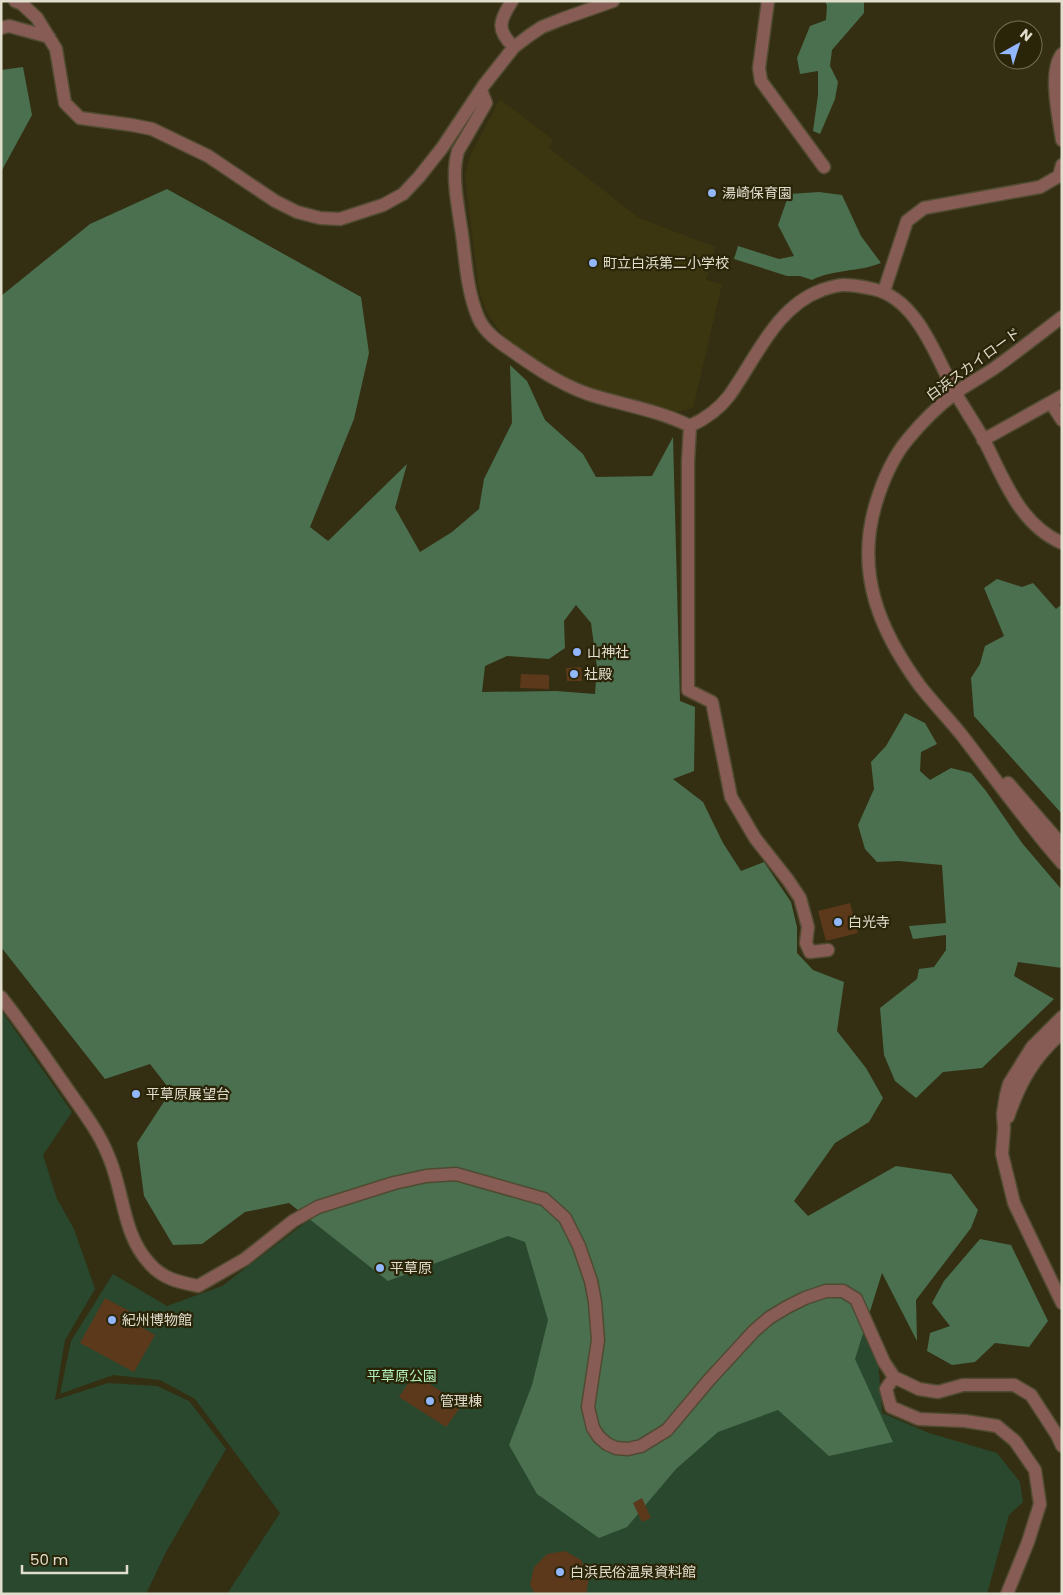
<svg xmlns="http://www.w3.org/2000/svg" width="1063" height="1595" font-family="Poppins,'Noto Sans JP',sans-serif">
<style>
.built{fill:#3c3610}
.green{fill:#29482e}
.forest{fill:#4a704f;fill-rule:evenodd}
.building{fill:#5d391c}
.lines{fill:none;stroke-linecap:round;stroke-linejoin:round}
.minor-casing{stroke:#504b30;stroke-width:15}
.minor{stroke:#865c55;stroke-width:12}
.poi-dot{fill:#92b7fd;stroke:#2a2508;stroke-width:2}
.labels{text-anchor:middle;stroke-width:4.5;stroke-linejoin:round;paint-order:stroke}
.poi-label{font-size:14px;fill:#e1dece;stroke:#2a2508;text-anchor:start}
.street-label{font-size:14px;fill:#e1dece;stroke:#2a2508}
.park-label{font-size:14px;fill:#b3f0ba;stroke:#2a2508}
</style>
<rect width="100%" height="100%" fill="#342f12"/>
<!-- built -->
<path class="built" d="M500 99 553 140 549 148 639 218 715 247 706 280 722 284 693 408 676 412 599 392 576 384 508 343 486 311 479 290 465 176 470 156Z"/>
<!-- green -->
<path class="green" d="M1 1010 72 1112 43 1155 57 1199 74 1229 95 1289 65 1340 55 1400 108 1383 157 1386 189 1401 226 1449 166 1552 146 1594H1Z
M403 1186 844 1299 877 1345 882 1413 929 1433 997 1453 1020 1482 1023 1502 1009 1515 987 1594H227L280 1513 195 1399 160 1380 113 1375 60 1394 71 1341 113 1274 167 1306 222 1286 314 1216Z"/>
<!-- forest -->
<path class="forest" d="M825 1H864V13L832 50 830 66 838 82 835 99 820 134 813 131 818 95V71L800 74 797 58 810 26 826 20 827 6Z
M23 67 32 115 1 172V70Z
M167 189 361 297 369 353 354 419 310 527 328 541 407 464 395 508 420 552 452 532 479 509 484 479 512 423 510 365 527 381 545 420 583 454 596 477 652 476 673 437 680 701 695 707 694 771 673 779 703 802 723 843 741 871 764 862 791 902 797 927V953L813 970 844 982 837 1031 866 1068 883 1098 869 1122 835 1143 794 1201 808 1216 896 1166 951 1174 978 1210 971 1228 916 1300 917 1341 882 1273 855 1359 893 1442 829 1456 778 1410 718 1432 676 1469 627 1527 599 1538 537 1494 509 1445 532 1385 548 1320 525 1242 508 1236 388 1281 289 1203 245 1212 202 1244 173 1245 144 1196 137 1143 171 1091 150 1064 105 1079 1 947V296L90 224ZM576 605 591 623 597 667 595 694 556 691 482 692 485 666 507 656 549 659 565 648 564 621Z
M819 192 842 195 861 236 881 263C859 272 834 269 812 280L800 276H787L734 259 738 246 779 259 794 256 778 225 789 194Z
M997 579 1022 587 1033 583 1056 609 1062 604V814L974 716 971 678 980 664 985 646 1004 636 984 588Z
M905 713 925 723 937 744 921 752 920 771 930 780 951 768 971 773 986 791 1022 843 1062 890V968L1018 962 1014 976 1054 999 982 1068 943 1072 916 1098 895 1081 884 1055 880 1008 917 979 919 969 934 967 946 950V935L913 939 909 926 946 923 942 865 899 861 877 862 865 849 858 825 874 789 871 762 886 746Z
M980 1239 1011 1245 1048 1321 1029 1347 995 1343 975 1362 952 1365 927 1351 930 1333 950 1326 932 1303 944 1281Z"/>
<!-- building -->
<path class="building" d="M581 667 582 681H567L566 668Z
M521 674 549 675V689L520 688Z
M850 903 858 933 826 941 818 911Z
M105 1298 140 1317 136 1324 155 1335 134 1372 80 1343Z
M414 1374 462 1405 446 1427 399 1397Z
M642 1498 651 1518 642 1522 633 1503Z
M565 1551 581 1560 589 1577 586 1594H535L530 1585 534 1567 547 1554Z"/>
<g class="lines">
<defs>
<path id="minor" d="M15 1 22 4 37 18 56 49 65 103 80 118 132 125 152 129 208 156 275 201 297 212 320 218 340 219 383 205 403 194 419 177 442 148 484 85 514 47 530 35 542 27 562 19 613 1
M512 1C499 21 496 30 514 47
M768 1 759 68 761 81 824 167
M1 28 9 26 49 37
M1062 54C1048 72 1059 118 1062 140
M481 90 486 103 458 151C450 177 460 215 463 242 466 267 468 293 478 317 484 332 499 342 512 351 536 368 560 384 588 394 622 405 658 410 690 426 705 419 719 409 729 396 756 359 775 307 822 290 828 288 836 285 844 285 853 285 864 287 873 289 917 298 936 357 955 392 964 408 975 424 984 440 1004 479 1019 524 1062 543
M884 291 907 221 924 208 1040 187 1059 176 1062 165
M1062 317C1040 334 1018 351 996 367 982 377 967 384 954 394 937 407 922 422 908 439 893 457 883 480 876 503 855 572 879 630 920 686 934 704 950 720 964 738 996 780 1027 823 1062 863
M1051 403 1062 420
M690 426 688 462V690L712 702 731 797 755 838 788 880 800 898 808 927 806 943 810 952 828 950
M983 440 1062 396
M1008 783 1062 845
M1 997C24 1026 45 1057 66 1087 81 1109 98 1130 108 1155 124 1190 122 1235 150 1264 163 1279 179 1282 198 1286L245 1259 293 1221 318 1207 394 1183 426 1176 456 1174 544 1199 565 1218 579 1246 591 1281 595 1302 598 1340 588 1407 593 1428 599 1437 607 1444 616 1448 628 1449 641 1446 667 1430 709 1380 754 1331 769 1318 787 1307 805 1298 826 1291H843L856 1299 884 1362 894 1377 919 1389 938 1392 963 1385H1014L1031 1395 1057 1435 1062 1446
M1062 1017 1032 1047 1009 1084 1006 1095 1003 1114 1004 1128 1002 1154 1014 1203 1062 1303
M1008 1117C1020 1082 1034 1057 1062 1033
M894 1377 886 1389 891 1407 919 1419 965 1421 997 1426 1015 1441 1035 1470 1040 1504 1028 1542 1007 1594"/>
</defs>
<!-- minor casing -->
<use href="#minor" class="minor-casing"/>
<!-- minor -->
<use href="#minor" class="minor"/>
</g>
<!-- markers -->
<g class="poi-dot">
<circle cx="712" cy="193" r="5"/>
<circle cx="593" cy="263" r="5"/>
<circle cx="577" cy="652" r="5"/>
<circle cx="574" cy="674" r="5"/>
<circle cx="838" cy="922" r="5"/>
<circle cx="136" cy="1094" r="5"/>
<circle cx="380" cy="1268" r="5"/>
<circle cx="112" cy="1320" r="5"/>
<circle cx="430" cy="1401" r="5"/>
<circle cx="560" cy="1572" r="5"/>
</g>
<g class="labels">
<!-- poi labels -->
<g class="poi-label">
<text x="722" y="198">湯崎保育園</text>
<text x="603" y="268">町立白浜第二小学校</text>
<text x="587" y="657">山神社</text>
<text x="584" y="679">社殿</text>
<text x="848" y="927">白光寺</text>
<text x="146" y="1099">平草原展望台</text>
<text x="390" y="1273">平草原</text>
<text x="122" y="1325">紀州博物館</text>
<text x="440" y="1406">管理棟</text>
<text x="570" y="1577">白浜民俗温泉資料館</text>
</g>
<!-- street labels -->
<g class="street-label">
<text transform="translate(973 364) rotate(-36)" y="5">白浜スカイロード</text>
</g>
<!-- park labels -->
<g class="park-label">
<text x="402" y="1381">平草原公園</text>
</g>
</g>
<!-- border -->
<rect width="1063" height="1595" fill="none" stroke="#e1dece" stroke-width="5"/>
<!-- north arrow -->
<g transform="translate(1018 45) rotate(39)"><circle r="24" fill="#2a2508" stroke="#736f57"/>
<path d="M0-4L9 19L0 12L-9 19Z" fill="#92b7fd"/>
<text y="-8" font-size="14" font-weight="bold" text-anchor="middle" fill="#e1dece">N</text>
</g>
<!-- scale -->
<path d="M22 1565v8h105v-8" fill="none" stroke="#e1dece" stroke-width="2.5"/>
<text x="30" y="1565" font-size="15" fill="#e1dece" stroke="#2a2508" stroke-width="4" paint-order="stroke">50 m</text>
</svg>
